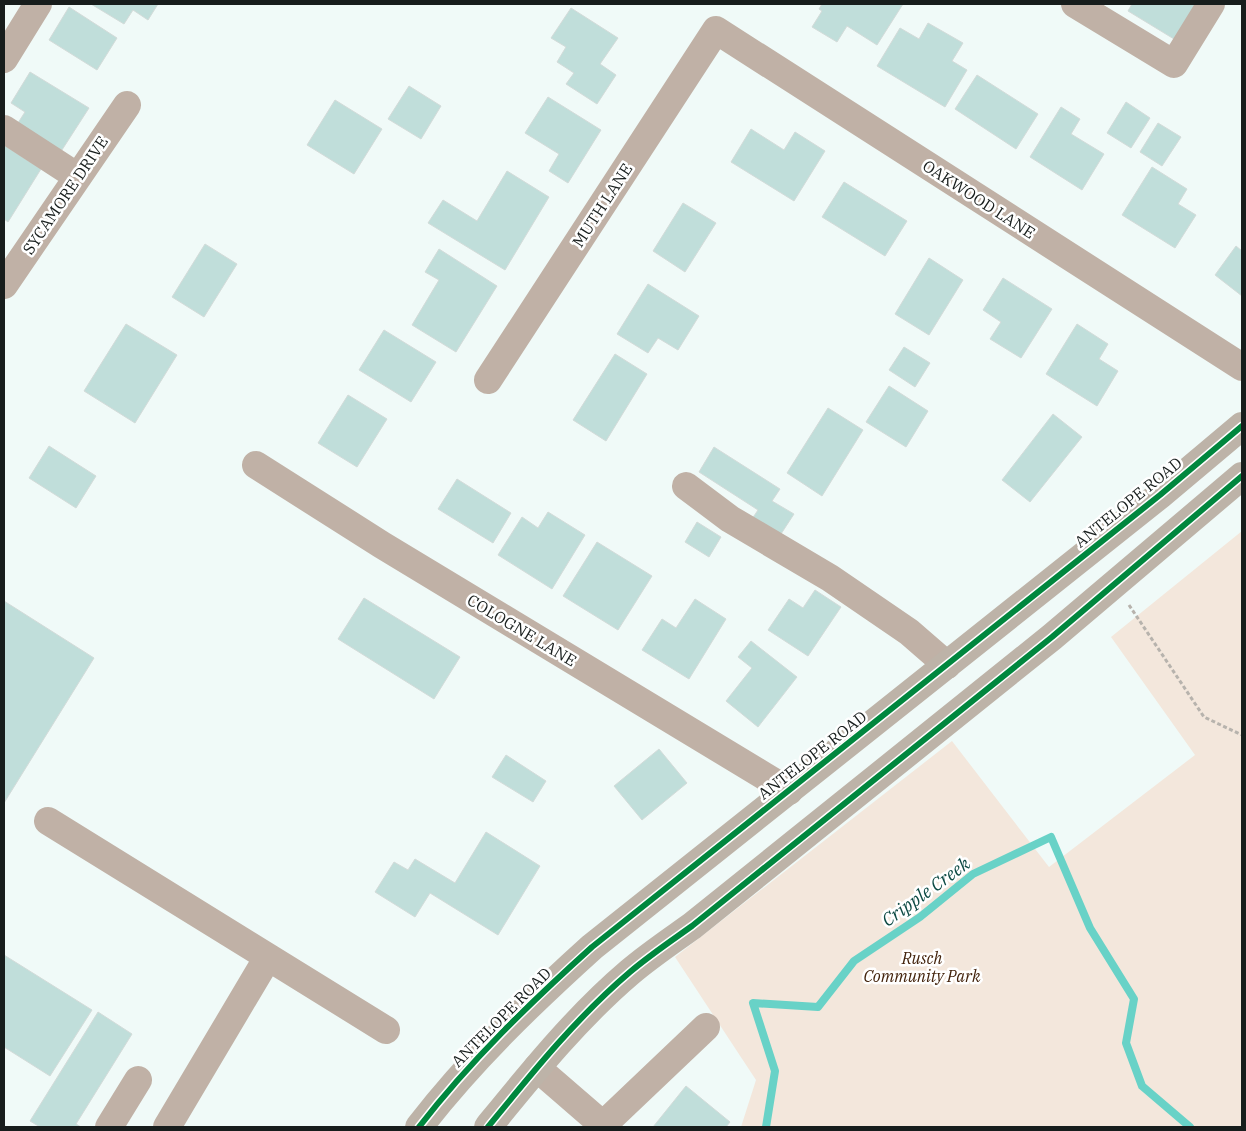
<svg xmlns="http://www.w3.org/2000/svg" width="1246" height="1131" font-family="'IBM Plex Serif',serif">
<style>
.green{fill:#f3e7dc}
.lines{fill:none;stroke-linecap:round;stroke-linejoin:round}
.stream{stroke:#68d2c7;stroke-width:8}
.building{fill:#c0deda;stroke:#d3dbd9}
.path{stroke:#b7b3ad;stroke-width:3;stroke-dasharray:4 2.5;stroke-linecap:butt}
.minor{stroke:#c0b1a6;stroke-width:28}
.major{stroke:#bdb3a8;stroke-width:28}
.cycleway-casing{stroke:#fff;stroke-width:9}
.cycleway{stroke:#00873e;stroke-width:6}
.labels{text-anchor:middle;stroke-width:5;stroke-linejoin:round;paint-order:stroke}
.street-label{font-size:16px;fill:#171d1c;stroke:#fff}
.park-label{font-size:16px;font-style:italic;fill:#42220b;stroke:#fff}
.water-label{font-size:18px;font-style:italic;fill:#0d4a44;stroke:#fff}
</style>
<rect width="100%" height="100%" fill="#f0faf8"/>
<!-- green -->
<path class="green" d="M1242 531V1127H741L756 1080 675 957 952 741 1049 867 1195 755 1111 637Z"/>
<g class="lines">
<!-- stream -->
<path class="stream" d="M766 1127 775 1071 753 1003 818 1007 854 961 920 917 973 874 1051 837 1090 928 1134 999 1126 1043 1142 1086 1190 1127"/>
</g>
<!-- building -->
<path class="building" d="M91 4H158L148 20 133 10 124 24Z
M822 4H903L877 45 847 26 837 42 812 27 822 11 819 9Z
M1132 4H1196L1174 39 1128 11Z
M69 7 117 38 97 70 49 40Z
M571 8 618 38 600 64 616 75 597 104 566 84 574 73 557 62 566 47 551 38Z
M928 23 963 43 952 61 967 70 945 107 877 66 900 28 919 39Z
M30 72 89 108 60 153 16 126 25 112 11 103Z
M977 75 1038 114 1016 149 955 109Z
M409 86 441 106 421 139 388 119Z
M548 97 601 130 568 183 549 171 559 154 525 133Z
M335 100 382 129 354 174 307 145Z
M1126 102 1150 118 1131 148 1107 133Z
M1061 107 1080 119 1071 134 1104 154 1082 190 1030 157Z
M1158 123 1181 137 1162 166 1140 152Z
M751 129 784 150 795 132 825 151 794 201 731 162Z
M4 145 41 169 8 222 4 219Z
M1152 167 1187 189 1178 204 1196 215 1175 248 1122 215Z
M507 171 549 197 505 270 428 223 443 200 477 221Z
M844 182 907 221 885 256 822 217Z
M683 203 716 223 685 272 653 251Z
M205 244 237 264 204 317 172 297Z
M1236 246 1242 251V296L1215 275Z
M439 249 497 286 456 352 412 325 439 280 425 272Z
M929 258 963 280 929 335 895 314Z
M1003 278 1052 309 1021 358 990 339 1001 322 983 310Z
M648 284 699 316 678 350 658 338 648 353 617 334Z
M126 324 177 355 135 423 84 391Z
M1077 324 1108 344 1099 359 1118 371 1097 406 1046 374Z
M384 330 436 362 411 402 359 370Z
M904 347 930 363 915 387 889 370Z
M615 354 647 374 606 441 573 420Z
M889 386 928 411 906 447 866 422Z
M348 395 387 419 357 467 318 443Z
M828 408 863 430 822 496 787 473Z
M1053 414 1082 437 1030 502 1002 480Z
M49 446 96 476 76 508 29 478Z
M714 447 780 489 772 501 794 514 779 537 752 519 758 510 699 472Z
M457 479 511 513 493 543 438 509Z
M548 512 585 535 552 589 498 555 522 517 538 528Z
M697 522 721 537 709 557 685 542Z
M597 542 652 576 618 630 563 596Z
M815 590 841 607 808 656 768 630 789 599 803 608Z
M364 598 460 657 434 699 338 639Z
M695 599 726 619 689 679 642 650 662 619 676 628Z
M4 601 94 658 4 803Z
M751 641 797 677 758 727 726 701 752 668 738 657Z
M659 749 687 783 642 820 614 786Z
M506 755 546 781 533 802 492 777Z
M486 832 540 866 498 935 430 893 415 917 375 892 394 862 408 870 415 859 455 883Z
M4 955 92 1010 50 1076 4 1047Z
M98 1012 132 1034 76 1124 81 1127H40L30 1121Z
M686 1086 730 1122 726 1127H653Z"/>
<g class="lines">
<!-- path -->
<path class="path" d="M1129 605 1204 717 1242 735"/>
<!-- minor -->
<path class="minor" d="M1075 4 1174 64 1211 4
M4 59 38 4
M4 129 78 177
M4 285 127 105
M488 380 716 30 1242 367
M256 465 382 545 789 791
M686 486 730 519 830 578 909 632 947 665
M48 821 386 1030
M537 1068 603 1125 706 1027
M109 1127 138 1080
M167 1127 268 957"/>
<!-- major -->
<path class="major" d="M419 1127C470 1061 530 1003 592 947L1160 495 1242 426
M488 1127C532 1073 577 1017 630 972 650 955 671 941 692 926L1052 637 1242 476"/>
<defs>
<path id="cycleway" d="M419 1127C470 1061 530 1003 592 947L1160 495 1242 426
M488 1127C532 1073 577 1017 630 972 650 955 671 941 692 926L1052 637 1242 476"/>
</defs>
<!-- cycleway casing -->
<use href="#cycleway" class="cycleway-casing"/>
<!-- cycleway -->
<use href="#cycleway" class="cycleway"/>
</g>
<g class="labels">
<!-- street labels -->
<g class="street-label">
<text transform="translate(65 195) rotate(-56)" y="6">SYCAMORE DRIVE</text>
<text transform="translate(979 199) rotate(33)" y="6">OAKWOOD LANE</text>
<text transform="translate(602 205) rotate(-57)" y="6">MUTH LANE</text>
<text transform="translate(1128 502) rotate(-39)" y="6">ANTELOPE ROAD</text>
<text transform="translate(522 630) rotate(31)" y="6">COLOGNE LANE</text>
<text transform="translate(812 755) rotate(-38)" y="6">ANTELOPE ROAD</text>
<text transform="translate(501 1017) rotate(-45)" y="6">ANTELOPE ROAD</text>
</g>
<!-- park labels -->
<g class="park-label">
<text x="922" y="964">Rusch<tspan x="922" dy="18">Community Park</tspan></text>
</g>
<!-- water labels -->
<g class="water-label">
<text transform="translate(926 892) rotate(-36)" y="6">Cripple Creek</text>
</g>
</g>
<!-- border -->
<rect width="1246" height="1131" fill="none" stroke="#171d1c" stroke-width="10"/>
</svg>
